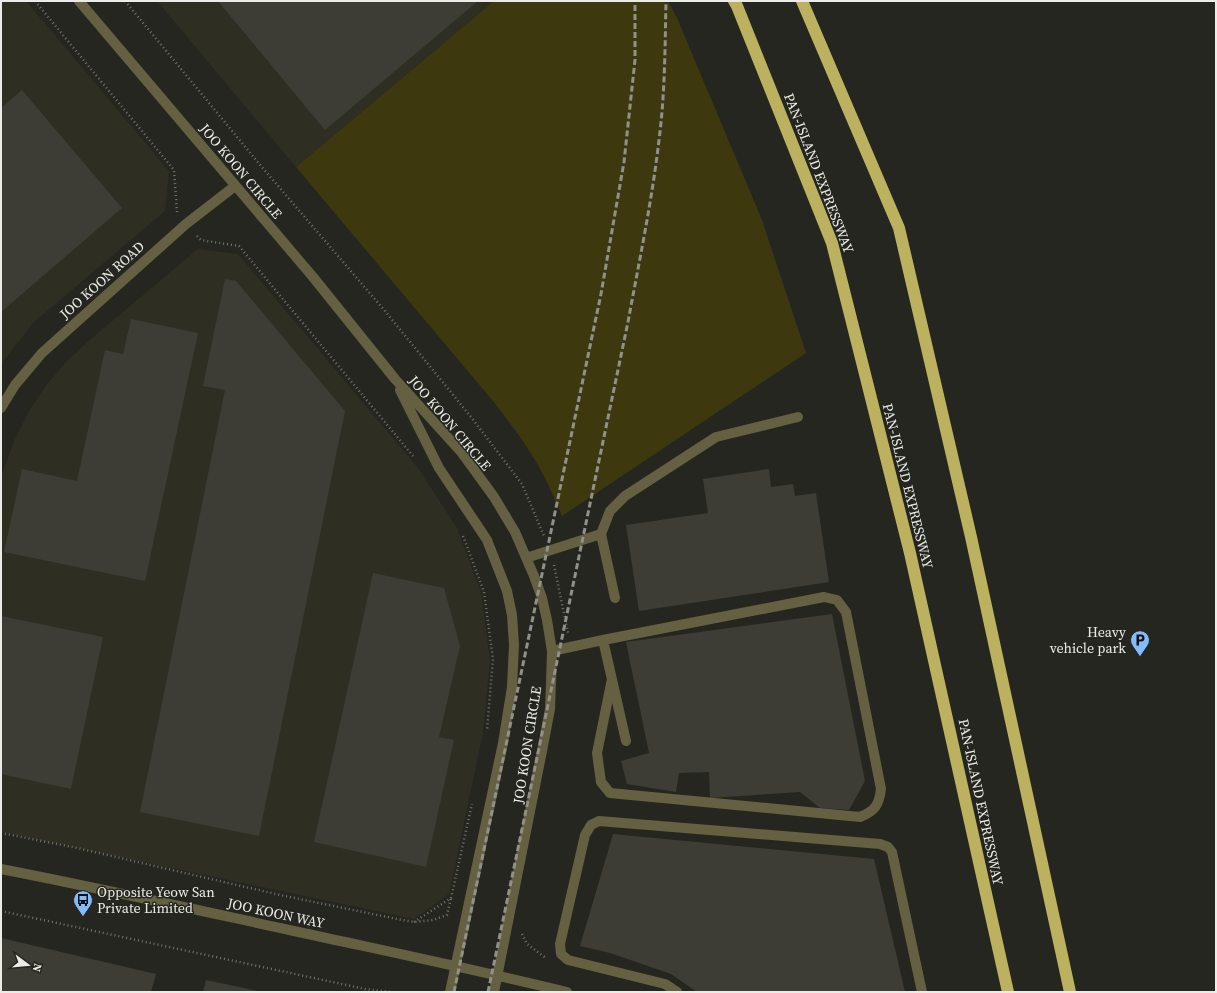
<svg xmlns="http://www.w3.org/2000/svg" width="1217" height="993" font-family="'Source Serif 4',serif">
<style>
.built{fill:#2f2e22}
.green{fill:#3e380f}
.building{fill:#3d3d36}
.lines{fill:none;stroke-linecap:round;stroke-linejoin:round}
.path{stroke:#757570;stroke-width:2.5;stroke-dasharray:1 3;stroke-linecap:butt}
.minor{stroke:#646041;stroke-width:10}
.highway{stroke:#bcb15f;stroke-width:12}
.rail{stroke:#91918c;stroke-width:3;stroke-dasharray:6 3;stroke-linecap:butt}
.labels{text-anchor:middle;stroke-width:3;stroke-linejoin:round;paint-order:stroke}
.street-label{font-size:14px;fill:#ebebe7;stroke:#262620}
.poi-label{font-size:14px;fill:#ebebe7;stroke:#262620;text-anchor:end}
</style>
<rect width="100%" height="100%" fill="#262620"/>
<!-- built -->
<path class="built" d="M1 1H26L169 171 165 211 34 322 1 364Z
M157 1H494L296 167Z
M198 249 238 254 418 468 457 528 481 592 490 661 483 733 449 894 414 919 1 832 2 474 15 439 30 409 48 383 68 360 92 338Z"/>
<!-- green -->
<path class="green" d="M494 1H668L677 18 762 220 806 353 562 516C553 495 544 474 532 455 520 436 507 419 493 401L296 167Z"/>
<!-- building -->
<path class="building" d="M218 1H478L325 130Z
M22 90 122 208 1 312V108Z
M225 279 236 281 345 411 259 836 140 812 225 390 203 386Z
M131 319 198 333 145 581 4 552 22 469 77 481 105 350 123 354Z
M769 469 771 487 793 484 795 496 816 493 829 582 639 611 626 525 708 513 703 479Z
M373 573 444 588 460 646 439 737 454 740 426 867 314 842Z
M832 614 865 781 849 810 820 808 800 792 710 798 709 772 679 773 676 792 627 784 621 761 649 753 626 642Z
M1 616 103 637 71 789 1 774V689L2 684H1Z
M613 834 874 859 905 992H697L671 974 610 953 580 946Z
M1 938 156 974 151 992H1Z
M206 980 258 991V992H203Z"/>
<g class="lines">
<!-- path -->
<path class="path" d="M35 1 174 170 177 212
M125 1 261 166 385 311 471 417 522 484 544 536
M197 236 201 240 239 246 413 456
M463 536 484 592 493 659 487 730
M554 565 568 633
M1 833 77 848 280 895 397 919 414 922 433 920 447 915 451 898
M1 911 365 989 391 992
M414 922 451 898 472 804
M522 934 527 944 546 958"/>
<!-- minor -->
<path class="minor" d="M79 1 313 277 395 379 462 453 494 497 515 532 534 576 542 598 547 620 552 651 551 683 550 709 542 751 494 992
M400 390 439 468 487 540 507 591 512 615 514 645 512 687 503 743 450 992
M1 408 15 385 42 353 186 224 235 186
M526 558 601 534
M615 598 601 534 610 511 625 496 716 437 798 417
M603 640 626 741
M552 651 603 640 824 597 837 600 846 612 881 789C879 805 875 811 860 817L610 793 601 782 597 753 612 679
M1 869C104 889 206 912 308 934 395 953 481 971 567 992
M677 992 665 984 568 960 561 954 560 944 585 835 591 825 599 821 880 844 888 847 892 852 922 992"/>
<!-- highway -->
<path class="highway" d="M734 1 737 6 832 243 910 553 1008 992
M802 1 899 228 971 537 1070 992"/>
<!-- rail -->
<path class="rail" d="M454 992 601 294 624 162 635 60V1
M488 992 628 322C639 262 652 201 659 140 665 94 665 47 666 1"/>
</g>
<!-- icons -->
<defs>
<symbol id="parking-pin" viewBox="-11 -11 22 30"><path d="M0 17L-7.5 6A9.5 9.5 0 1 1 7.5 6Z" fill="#83bcfb" stroke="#262620"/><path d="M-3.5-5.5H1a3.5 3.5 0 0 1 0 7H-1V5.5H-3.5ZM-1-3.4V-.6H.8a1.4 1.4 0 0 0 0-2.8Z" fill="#111"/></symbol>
<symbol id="bus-pin" viewBox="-11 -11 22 30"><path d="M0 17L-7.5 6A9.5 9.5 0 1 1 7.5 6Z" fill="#83bcfb" stroke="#262620"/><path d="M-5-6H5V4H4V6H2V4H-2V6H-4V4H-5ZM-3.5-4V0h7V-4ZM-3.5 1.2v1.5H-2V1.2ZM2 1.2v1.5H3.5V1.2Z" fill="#111"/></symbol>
</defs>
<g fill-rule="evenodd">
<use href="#parking-pin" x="1129" y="629" width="22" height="30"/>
<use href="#bus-pin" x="72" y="889" width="22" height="30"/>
</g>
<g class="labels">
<!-- street labels -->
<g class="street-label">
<text transform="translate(241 171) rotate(50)" y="5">JOO KOON CIRCLE</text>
<text transform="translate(819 173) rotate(69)" y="5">PAN-ISLAND EXPRESSWAY</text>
<text transform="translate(102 280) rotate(-42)" y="5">JOO KOON ROAD</text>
<text transform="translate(450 423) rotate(50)" y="5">JOO KOON CIRCLE</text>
<text transform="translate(908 486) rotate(76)" y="5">PAN-ISLAND EXPRESSWAY</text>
<text transform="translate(527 745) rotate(-81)" y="5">JOO KOON CIRCLE</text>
<text transform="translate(981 802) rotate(78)" y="5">PAN-ISLAND EXPRESSWAY</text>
<text transform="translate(276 913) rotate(12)" y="5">JOO KOON WAY</text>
</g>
<!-- poi labels -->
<g class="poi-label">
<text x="1126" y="637">Heavy<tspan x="1126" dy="16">vehicle park</tspan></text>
<text x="97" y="897" text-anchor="start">Opposite Yeow San<tspan x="97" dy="16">Private Limited</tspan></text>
</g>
</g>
<!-- border -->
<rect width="1217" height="993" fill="none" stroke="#ebebe7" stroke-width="4"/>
<!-- north arrow -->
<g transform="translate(28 965) rotate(106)" stroke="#262620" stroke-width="3" paint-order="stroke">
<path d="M0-3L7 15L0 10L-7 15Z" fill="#ebebe7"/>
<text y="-6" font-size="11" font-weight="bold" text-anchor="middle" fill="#ebebe7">N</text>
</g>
</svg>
